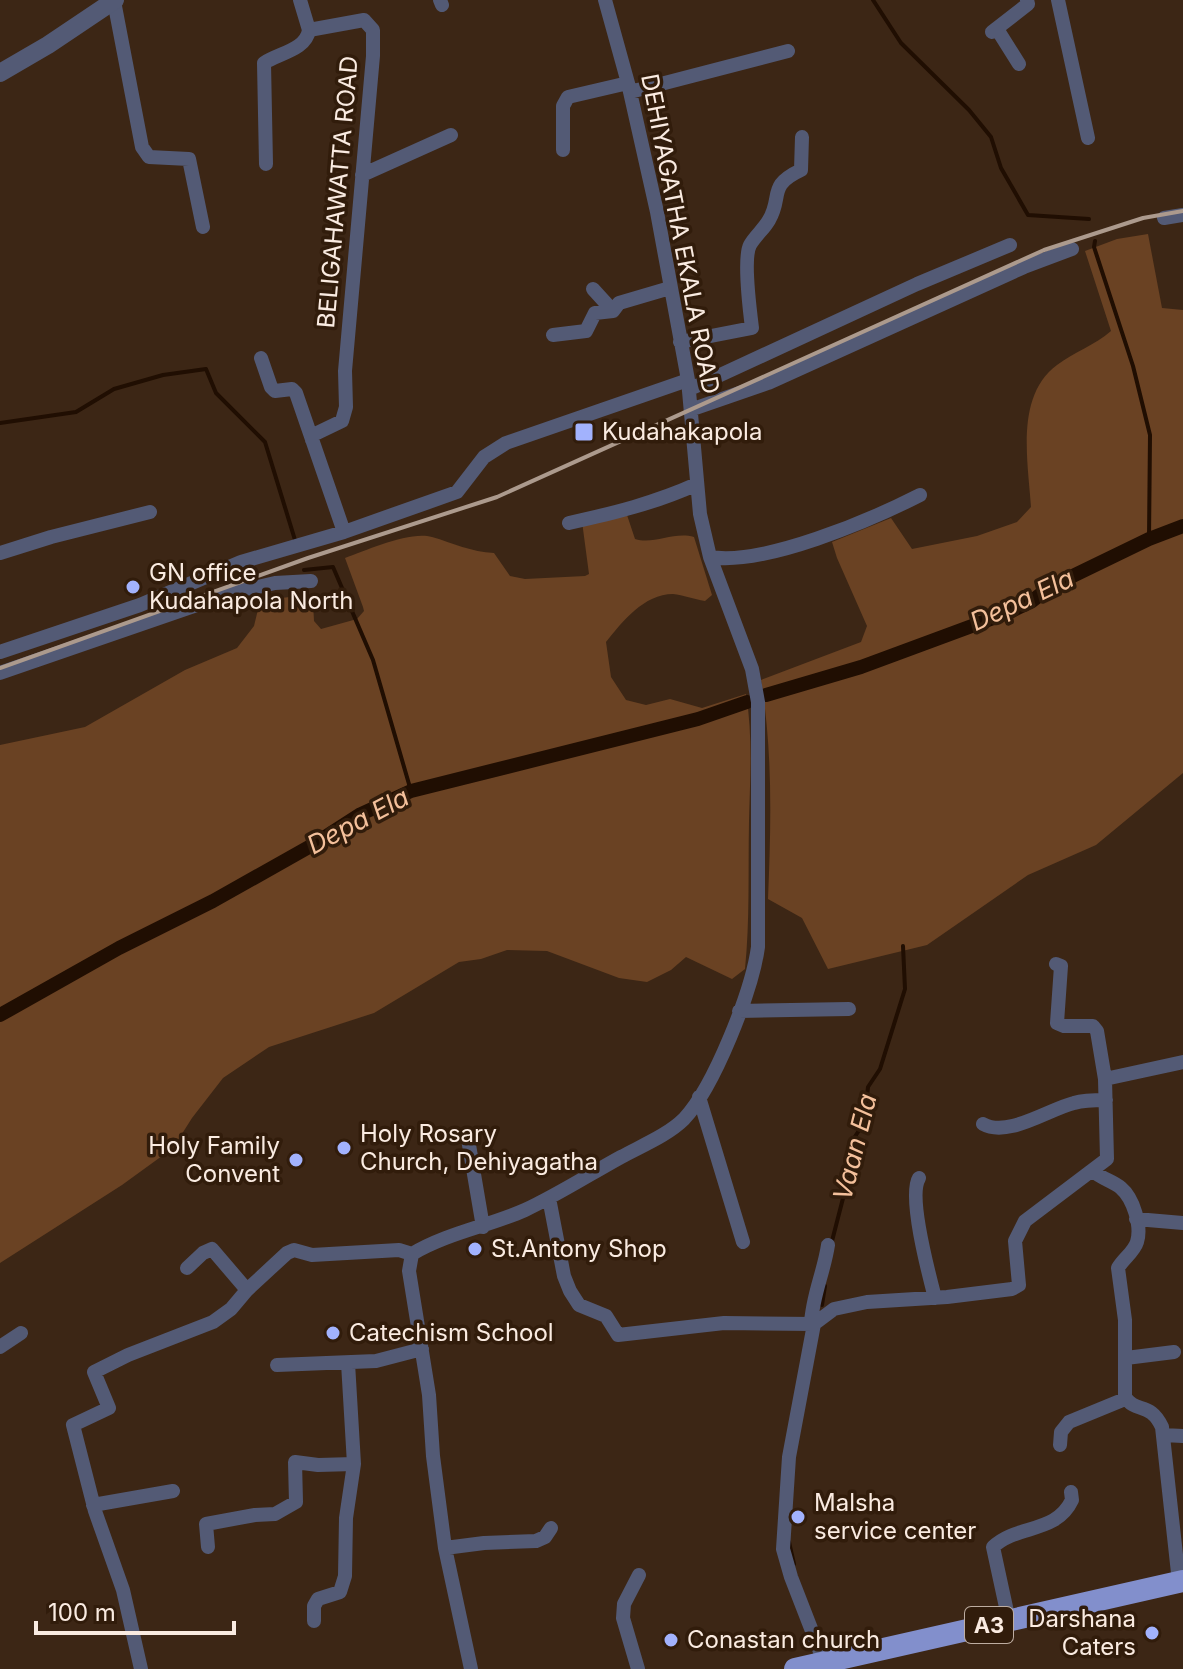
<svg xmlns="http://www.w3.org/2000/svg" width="1183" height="1669" font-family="Inter,sans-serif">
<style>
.green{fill:#6a4223}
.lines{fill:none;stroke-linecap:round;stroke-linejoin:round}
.stream{stroke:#200e02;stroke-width:4}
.canal{stroke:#200e02;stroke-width:14}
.minor{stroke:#535a75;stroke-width:14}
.tertiary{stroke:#535a75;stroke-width:18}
.trunk{stroke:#828fcc;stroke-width:22}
.rail{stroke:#ac9a8d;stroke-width:4}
.poi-dot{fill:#a2b2fd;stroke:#311c0b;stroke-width:3}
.labels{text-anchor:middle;stroke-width:7;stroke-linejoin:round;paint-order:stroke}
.shield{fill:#311c0b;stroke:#beada1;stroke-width:2}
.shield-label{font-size:22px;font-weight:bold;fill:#faebe1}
.street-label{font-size:24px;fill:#faebe1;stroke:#311c0b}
.poi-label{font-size:24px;fill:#faebe1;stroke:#311c0b;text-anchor:start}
.water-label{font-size:26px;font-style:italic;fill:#f4c09b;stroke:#311c0b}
</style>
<rect width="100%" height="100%" fill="#3c2615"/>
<!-- green -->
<path class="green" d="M1148 234 1162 308 1183 310V773L1096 845 1028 875 927 945 828 969 802 918 768 899C771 825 773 754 761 680L861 642 867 626 837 558 832 542 891 518 912 549 977 536 1017 522 1031 507C1028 461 1015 396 1057 365 1074 352 1095 345 1111 331L1085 251 1117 239Z
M625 509 635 539C654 545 674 531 694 537L712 595 705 601C694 599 683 595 673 594 644 594 622 622 606 642L611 677 626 700 646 705 670 699 702 708 746 694C753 736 750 779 749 822 748 872 750 920 745 969L732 979 686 957 671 970 647 982 619 978 547 951 507 950 481 959 459 962 374 1013 269 1047 223 1078 192 1118 173 1148 122 1185 0 1263V745L85 727 185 670 237 648 254 626 261 597C280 603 295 590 313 602L314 621 321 629 357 619 364 611 363 607 345 558C368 550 409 531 432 537 453 543 471 552 494 553L510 576 525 579 585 576 589 574 581 514Z"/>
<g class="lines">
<!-- stream -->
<path class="stream" d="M873 0 901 43 969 110 991 137 1001 168 1028 215 1089 219
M1095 241 1094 247 1133 366 1150 435 1149 539
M0 423 76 412 114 389 163 375 206 369 216 393 265 442 295 540
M304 570 333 567 373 660 411 791
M832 1241 849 1175 852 1141 864 1123 868 1087 880 1069 905 989 903 946
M822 1305 825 1286
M789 1542 794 1564"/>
<!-- canal -->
<path class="canal" d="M766 695 861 667 1007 613 1032 601 1050 587 1149 539 1183 526
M0 1015 119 948 213 901 316 843 361 814 411 791 698 719 747 702"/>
<!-- minor -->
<path class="minor" d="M300 0 309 30 364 20 373 30V56L345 371 346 407 342 421 315 434 312 440
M440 0 442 5
M1058 0 1088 138
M114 1 142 147 149 157 189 159 203 227
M997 29 1019 64
M992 32 1028 4 1027 0
M630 92 788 51
M563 150V106L568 97 628 83
M266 164 264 63C279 53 306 50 309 30
M362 175 451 135
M1164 218 1183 215
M593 289 613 311
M553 335 586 331 595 313 613 311 619 303 670 288
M680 342 752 328C750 312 743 258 750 245 755 236 764 229 769 220 783 196 767 186 801 170L802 137
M261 358 271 387 275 391 292 389 296 393 344 532
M690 389 917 284 1010 245
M693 409 768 383 1024 267 1072 249
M569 523C614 513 655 503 697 484
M0 553 51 537 150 512
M710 557C764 566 871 520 920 495
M0 652 140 605 241 562 344 532 457 492 484 457 506 443 688 380
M0 673 232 593 275 583 311 581
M1056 964 1061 966 1057 1023 1064 1026H1093L1097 1031 1105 1079
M739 1011 849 1009
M699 1097 743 1242
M983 1124C1008 1138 1049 1109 1074 1103 1084 1100 1096 1100 1106 1100
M468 1139 483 1227
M1093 1171C1102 1179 1113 1181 1121 1188 1133 1198 1142 1226 1137 1242 1134 1252 1123 1259 1118 1268L1125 1320V1397C1136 1414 1150 1401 1162 1427L1179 1582
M919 1178C908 1196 929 1275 935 1298
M549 1198 564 1276 570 1291 579 1305 606 1316 618 1335 724 1323 814 1324 834 1309 867 1302 947 1297 1012 1289 1019 1285 1015 1241 1025 1221 1107 1159 1105 1079 1183 1062
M1136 1219 1183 1223
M187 1268 203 1253 212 1249 247 1290
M811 1324C812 1297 824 1272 828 1245
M814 1324 789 1457 783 1549 791 1577 824 1662
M0 1347 21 1333
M1126 1358 1174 1352
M277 1365 376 1361 422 1349
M1163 1435 1183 1436
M1060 1445 1061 1432 1069 1422 1125 1399
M93 1505 173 1491
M208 1547 206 1524 255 1515 275 1514 296 1502 295 1462 318 1465 354 1464
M445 1548 484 1543 536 1541 545 1537 551 1528
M314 1621V1606L318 1599 340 1592 345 1576 346 1518 354 1464 348 1363
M1009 1621 993 1547C1017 1524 1056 1534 1072 1500L1071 1492
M141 1669 123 1590 95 1511 73 1425 109 1408 94 1372 128 1355 213 1322 231 1309 247 1290 287 1253 294 1250 312 1255 399 1250 412 1254
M471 1669 445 1548 433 1456 429 1395 409 1271 412 1254C447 1233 489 1226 525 1210 559 1194 590 1174 621 1157 641 1146 668 1135 684 1119 714 1087 752 991 758 947V702L752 669 710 557 700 514 688 380 657 212 628 83 605 0
M638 1669 623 1618 624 1604 639 1575"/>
<!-- tertiary -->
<path class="tertiary" d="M0 73 48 45 115 0"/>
<!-- trunk -->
<path class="trunk" d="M795 1669 1183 1581"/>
<!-- rail -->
<path class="rail" d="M0 668 308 558 497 497 1044 250 1143 218 1183 211"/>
</g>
<!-- markers -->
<g class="poi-dot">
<rect x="574" y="422" width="20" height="20" rx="4"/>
<circle cx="133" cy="587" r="8"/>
<circle cx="344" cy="1148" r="8"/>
<circle cx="296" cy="1160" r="8"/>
<circle cx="475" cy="1249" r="8"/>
<circle cx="333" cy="1333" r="8"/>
<circle cx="798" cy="1517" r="8"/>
<circle cx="1152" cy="1633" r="8"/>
<circle cx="671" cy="1640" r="8"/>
</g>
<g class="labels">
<!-- shield labels -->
<rect class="shield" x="965" y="1607" width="48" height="36" rx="6"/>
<g class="shield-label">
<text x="989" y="1633">A3</text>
</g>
<!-- street labels -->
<g class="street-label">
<text transform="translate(338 192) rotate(-85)" y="8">BELIGAHAWATTA ROAD</text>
<text transform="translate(680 234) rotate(79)" y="8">DEHIYAGATHA EKALA ROAD</text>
</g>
<!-- poi labels -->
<g class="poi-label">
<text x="602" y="440">Kudahakapola</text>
<text x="149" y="581">GN office<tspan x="149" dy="28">Kudahapola North</tspan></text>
<text x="360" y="1142">Holy Rosary<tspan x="360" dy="28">Church, Dehiyagatha</tspan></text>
<text x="280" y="1154" text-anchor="end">Holy Family<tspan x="280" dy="28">Convent</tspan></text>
<text x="491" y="1257">St.Antony Shop</text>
<text x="349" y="1341">Catechism School</text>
<text x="814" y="1511">Malsha<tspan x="814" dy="28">service center</tspan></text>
<text x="1136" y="1627" text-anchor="end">Darshana<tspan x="1136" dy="28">Caters</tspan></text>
<text x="687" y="1648">Conastan church</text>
</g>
<!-- water labels -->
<g class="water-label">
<text transform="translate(1022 600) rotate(-25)" y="9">Depa Ela</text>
<text transform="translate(358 821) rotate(-28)" y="9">Depa Ela</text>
<text transform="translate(855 1147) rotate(-76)" y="9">Vaan Ela</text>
</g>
</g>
<!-- scale -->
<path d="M36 1621v12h198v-12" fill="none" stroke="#faebe1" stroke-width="4"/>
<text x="48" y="1621" font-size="24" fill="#faebe1" stroke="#311c0b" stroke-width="6" paint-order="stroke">100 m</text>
</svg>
